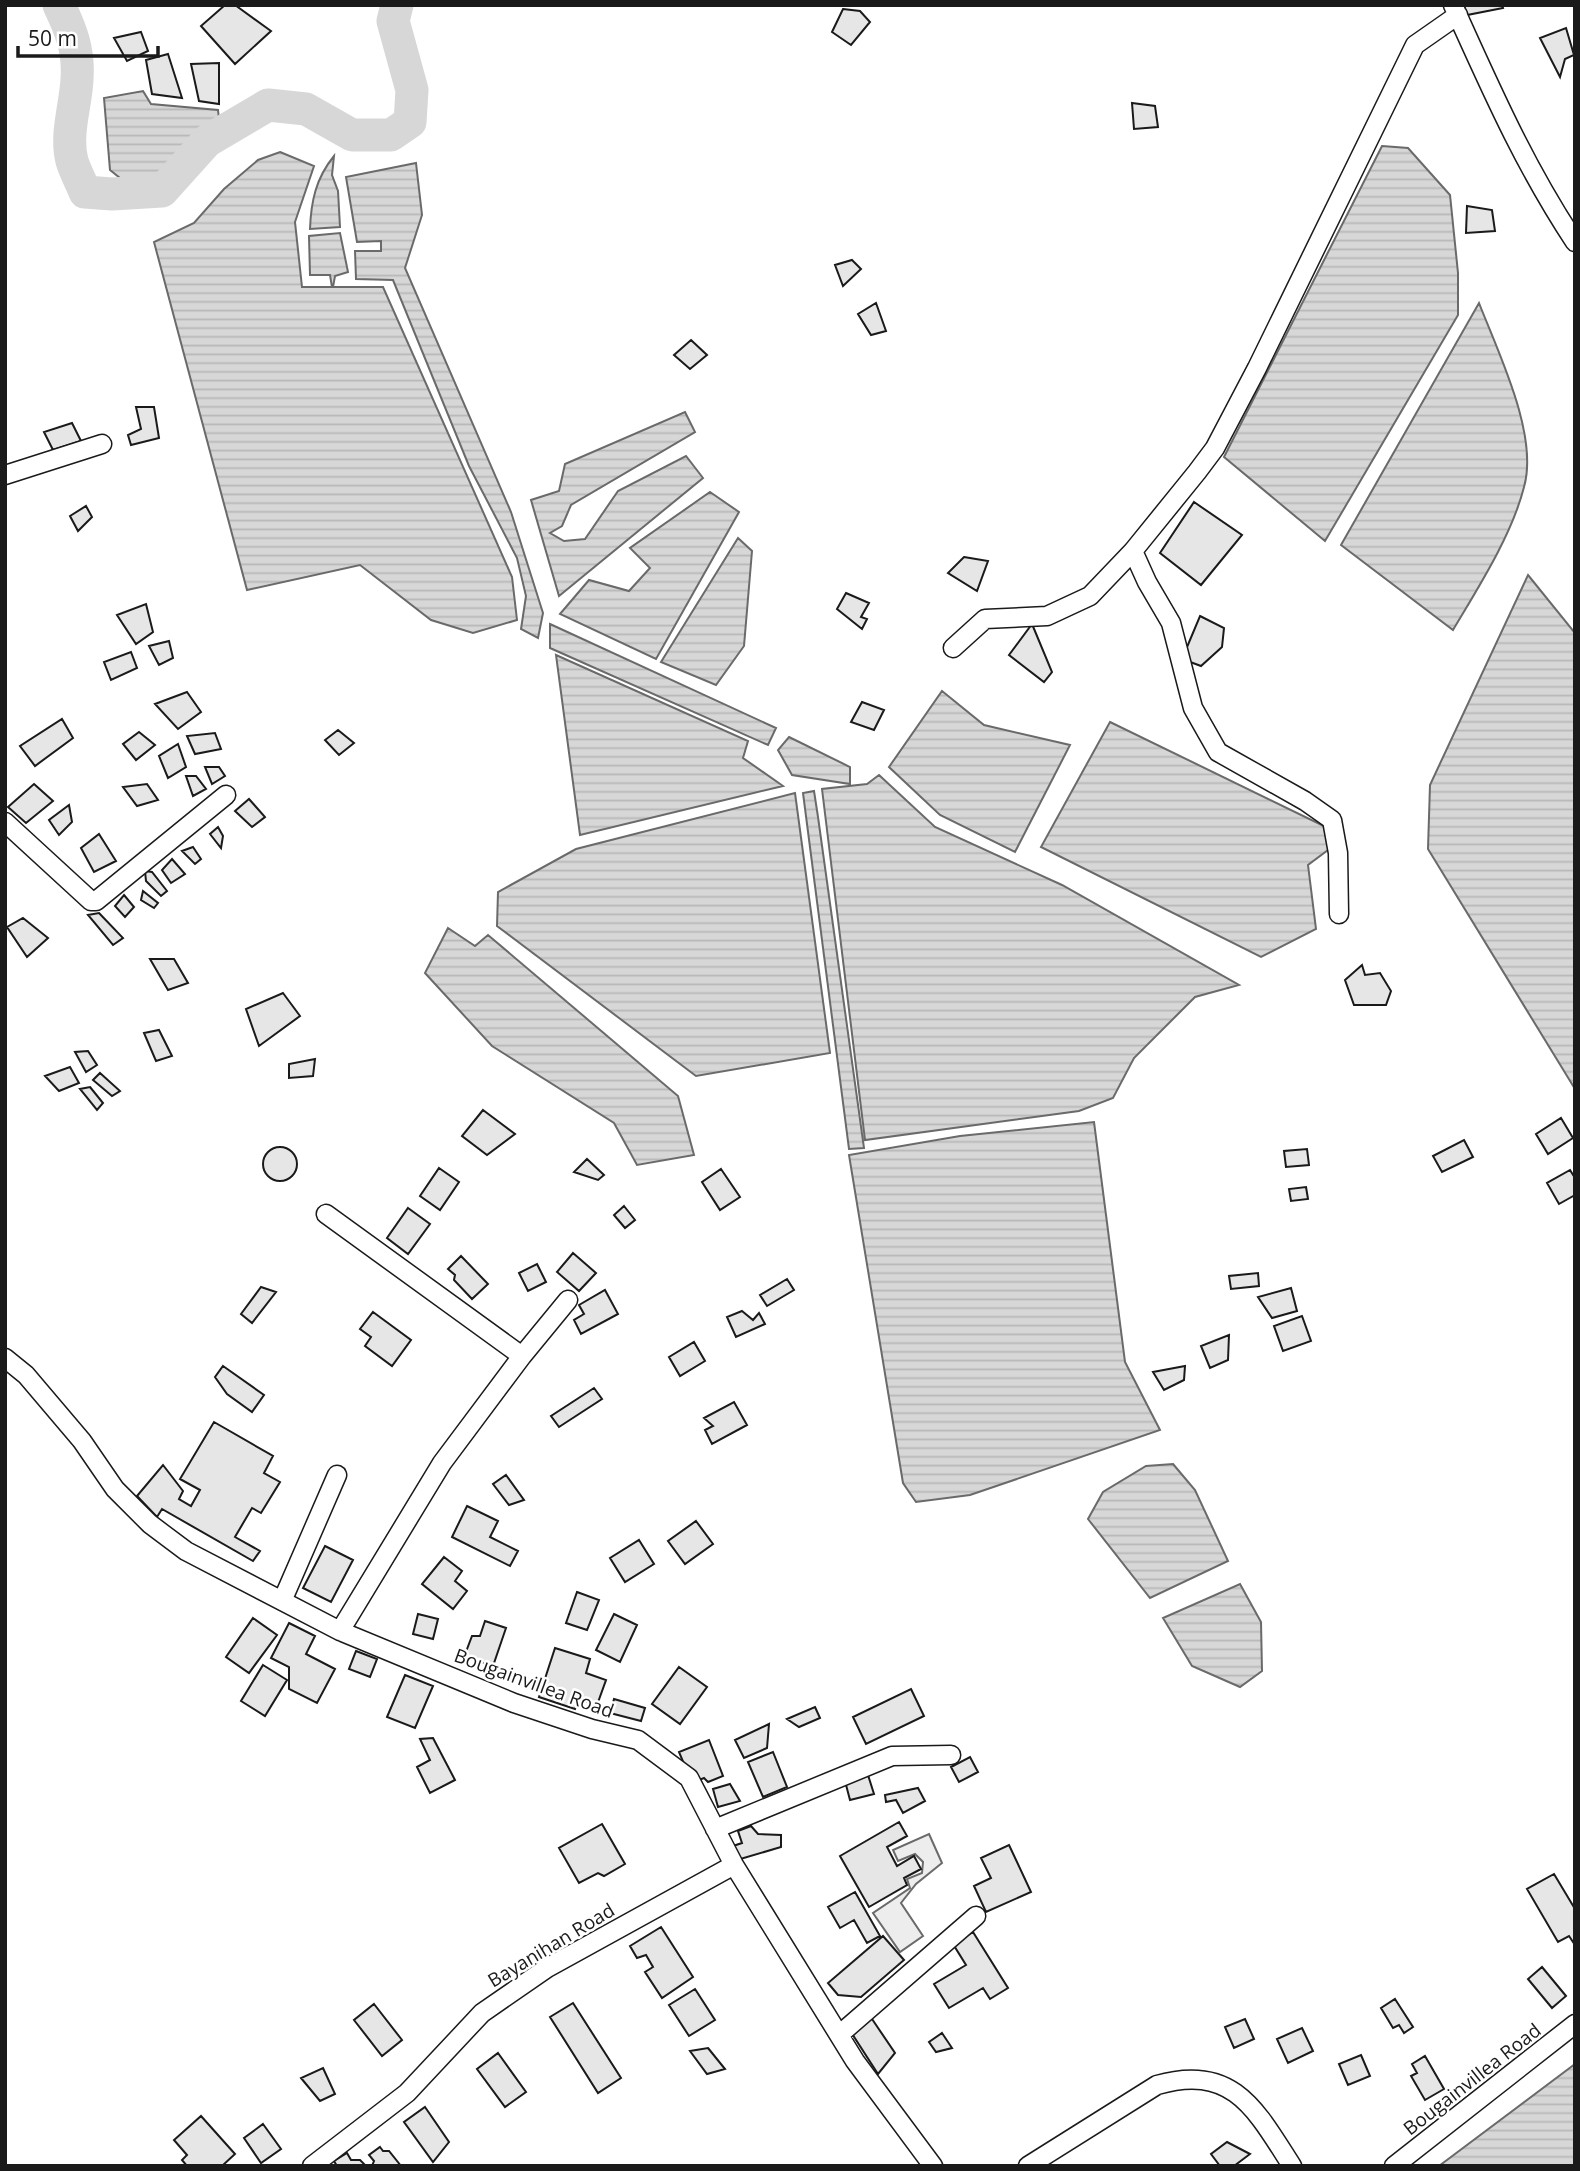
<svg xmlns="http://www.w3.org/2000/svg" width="1580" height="2171" font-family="'Open Sans',sans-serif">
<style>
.pitch{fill:#ededed;stroke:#6a6a6a;stroke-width:2}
.water{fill:url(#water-rules);stroke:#6a6a6a;stroke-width:2}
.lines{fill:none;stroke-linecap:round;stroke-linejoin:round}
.river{stroke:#d7d7d7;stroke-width:33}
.building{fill:#e6e6e6;stroke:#1a1a1a;stroke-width:2}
.minor-casing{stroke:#1a1a1a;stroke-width:21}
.minor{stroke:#fff;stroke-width:18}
.labels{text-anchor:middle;stroke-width:5;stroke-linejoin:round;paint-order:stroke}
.street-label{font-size:19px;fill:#1a1a1a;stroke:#fff}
</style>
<defs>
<pattern id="water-rules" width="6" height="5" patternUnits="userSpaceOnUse" patternTransform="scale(1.75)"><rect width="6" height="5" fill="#d7d7d7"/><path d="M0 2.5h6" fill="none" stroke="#b8b8b8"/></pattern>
</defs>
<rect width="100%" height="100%" fill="#fff"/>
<!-- pitch -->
<path class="pitch" d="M929 1834 942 1863 916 1884 901 1903 923 1936 900 1952 873 1913 910 1888 907 1879 922 1873 923 1862 915 1854 898 1861 893 1850Z"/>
<!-- water -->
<path class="water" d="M143 91 151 104 218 110 219 119 157 179 125 182 110 170 104 98Z
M1382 146 1408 148 1450 195 1458 273V315L1325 541 1224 457Z
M280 152 314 166 295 222 302 287H332L330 275H310L309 236 340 233 348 272 335 276 333 287H383L512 577 517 620 473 633 431 620 360 565 247 590 154 242 194 223 224 189 258 160Z
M334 156 332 175 338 191 340 227 310 229C311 201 316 178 334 156Z
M416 163 422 215 405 268 511 512 543 613 538 638 521 629 526 596 517 558 469 466 393 280 356 279 355 251H381V241L357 242 346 177Z
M1479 303C1498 352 1539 435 1524 487 1512 535 1478 588 1453 630L1341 545Z
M685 412 695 432 571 505 562 526 550 533 564 541 585 539 618 491 686 456 703 478 559 596 531 500 559 491 565 464Z
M710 492 739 512 656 659 560 614 589 580 629 591 650 568 630 548Z
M738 538 752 551 744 646 716 685 661 662Z
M1528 575 1575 633V1089L1428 849 1430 785Z
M550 624 776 728 768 745 550 648Z
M556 655 748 741 743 758 783 786 580 835Z
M942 691 984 725 1070 745 1015 852 940 815 889 767Z
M1110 722 1330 829 1332 847 1308 865 1316 929 1261 957 1041 847Z
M789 737 850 767V784L792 775 778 750Z
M879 775 935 827 1062 885 1239 985 1195 997 1134 1058 1113 1098 1079 1111 865 1140 822 789 867 784Z
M814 791 818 817 864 1148 849 1149 803 793Z
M795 793 830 1053 696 1076 497 926 498 892 576 849Z
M448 928 475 946 488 935 678 1096 694 1155 637 1165 614 1123 492 1046 425 973Z
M1094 1122 1125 1362 1160 1430 970 1495 916 1502 903 1483 849 1155 960 1136Z
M1173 1464 1195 1490 1228 1561 1150 1598 1088 1519 1103 1492 1146 1466Z
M1240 1584 1261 1622 1262 1671 1240 1687 1192 1666 1163 1618Z
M1575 2064V2166H1439Z"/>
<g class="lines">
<!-- river -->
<path class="river" d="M59 5C71 30 79 50 77 79 76 105 65 134 72 161 75 171 81 182 85 192L112 194 162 191 207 141 268 105 306 109 352 135H391L410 122 412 90 393 21 397 5"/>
</g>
<!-- building -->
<path class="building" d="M225 5H235L271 31 235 64 201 26Z
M1464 5H1502L1503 8 1467 15Z
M843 9 860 11 870 22 851 45 832 32Z
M1566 28 1574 55 1565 59 1560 77 1540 38Z
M141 32 148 51 127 61 114 38Z
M168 54 182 98 152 94 146 60Z
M219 63V104L199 101 191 64Z
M1132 103 1155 106 1158 127 1134 129Z
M1467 206 1492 210 1495 231 1466 233Z
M852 260 861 269 843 286 835 265Z
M876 303 886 331 871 335 858 314Z
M691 340 707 355 690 369 674 355Z
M136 407H154L159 438 131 445 128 435 141 429Z
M72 423 81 441 53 450 44 432Z
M1194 502 1242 535 1201 585 1160 553Z
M86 506 92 517 78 531 70 516Z
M964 557 988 561 977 591 948 573Z
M846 593 869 603 861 617 867 619 862 629 837 609Z
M146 604 153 632 136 644 117 615Z
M1200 616 1224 628 1222 647 1201 666 1182 659Z
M1032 624 1052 672 1044 682 1009 655Z
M169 641 173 658 159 665 149 646Z
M131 652 137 668 111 680 104 662Z
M187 692 201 712 178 729 155 704Z
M862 702 884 710 874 730 851 722Z
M62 719 73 738 35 766 20 746Z
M338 730 354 743 339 755 325 740Z
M139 732 155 745 136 760 123 744Z
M215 733 221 749 195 754 187 736Z
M178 744 186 767 168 778 159 756Z
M205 767H219L225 776 212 784Z
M186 776H196L206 789 193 796Z
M34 784 53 801 26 823 8 807Z
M147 784 158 800 137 806 123 787Z
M249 799 265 817 252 827 235 811Z
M69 805 72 822 59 835 49 820Z
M218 827 223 836 221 848 210 834Z
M99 834 116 861 94 872 81 848Z
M193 847 201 859 195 864 182 851Z
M172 859 185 874 171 883 162 870Z
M145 871 152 872 167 891 161 896 146 881Z
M143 891 158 903 154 908 141 900Z
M124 895 134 907 125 917 115 906Z
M99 913 123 938 113 945 88 915Z
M23 918 48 938 27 957 7 927Z
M150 959H174L188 983 168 990Z
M1362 965 1365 975 1380 973 1391 991 1386 1005H1354L1345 980Z
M283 993 300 1016 259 1046 246 1009Z
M159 1030 172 1056 156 1061 144 1033Z
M88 1051 97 1065 86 1072 75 1052Z
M315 1059 313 1076 289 1078V1064Z
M70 1067 79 1083 59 1091 45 1076Z
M100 1073 120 1091 112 1096 93 1080Z
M90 1087 103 1103 97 1110 80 1089Z
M483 1110 515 1134 487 1155 462 1136Z
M1561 1118 1573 1138 1548 1154 1536 1134Z
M1464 1140 1473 1157 1442 1172 1433 1156Z
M263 1164a17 17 0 1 1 34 0a17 17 0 1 1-34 0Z
M1307 1149 1309 1165 1286 1167 1284 1151Z
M587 1159 604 1175 598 1180 574 1172Z
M439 1168 459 1182 440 1210 420 1196Z
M721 1169 740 1197 720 1210 702 1182Z
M1570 1170 1575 1178V1195L1559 1204 1547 1183Z
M1306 1187 1308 1199 1291 1201 1289 1189Z
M624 1206 635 1220 625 1228 614 1215Z
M408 1208 430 1224 408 1254 387 1238Z
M573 1253 596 1273 579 1291 557 1272Z
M461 1256 488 1284 472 1299 454 1280 455 1275 448 1269Z
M537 1264 546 1282 528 1291 519 1273Z
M1258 1273 1259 1286 1231 1289 1229 1276Z
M787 1279 794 1290 767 1306 760 1295Z
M261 1287 276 1292 252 1323 241 1314Z
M1291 1288 1297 1311 1272 1318 1258 1297Z
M605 1290 618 1314 581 1334 574 1320 584 1314 579 1305Z
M742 1311 753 1320 759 1313 765 1324 736 1337 727 1317Z
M373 1312 411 1340 392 1366 365 1346 371 1337 360 1329Z
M1302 1316 1311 1341 1283 1351 1274 1326Z
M1229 1335 1228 1360 1210 1368 1201 1346Z
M694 1342 705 1361 680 1376 669 1357Z
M223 1366 264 1395 252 1412 227 1394 215 1377Z
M1185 1366 1184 1380 1164 1390 1153 1372Z
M594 1388 602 1399 559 1427 551 1416Z
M734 1402 747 1425 712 1444 705 1430 713 1426 704 1418Z
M214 1422 273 1456 264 1473 280 1482 261 1513 252 1508 235 1537 260 1551 253 1561 162 1509 157 1517 137 1496 163 1465 183 1491 179 1499 191 1506 200 1490 180 1479Z
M506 1475 524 1500 509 1505 493 1484Z
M467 1506 498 1521 490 1537 518 1551 510 1566 452 1537Z
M696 1521 713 1544 685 1564 668 1541Z
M639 1540 654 1564 625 1582 610 1558Z
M325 1546 353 1560 331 1602 303 1588Z
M444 1557 462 1571 455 1581 467 1591 453 1609 422 1584Z
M577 1592 599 1600 587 1630 566 1623Z
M418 1614 438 1619 433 1639 413 1634Z
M614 1614 637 1625 620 1662 596 1650Z
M253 1618 277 1635 249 1673 226 1657Z
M485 1621 506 1628 493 1666 464 1657 472 1636H480Z
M289 1623 315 1636 306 1654 335 1669 317 1703 289 1689V1667L271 1658Z
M555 1648 590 1659 586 1673 606 1680 597 1705 579 1699 575 1709 539 1697Z
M356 1651 377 1659 370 1677 349 1669Z
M263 1665 287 1680 265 1716 241 1701Z
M679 1667 707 1687 680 1724 652 1704Z
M405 1675 433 1686 415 1728 387 1717Z
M911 1689 924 1716 866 1744 853 1717Z
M614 1699 645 1708 641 1721 610 1713Z
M815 1707 820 1718 799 1727 787 1719Z
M769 1724 767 1748 744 1758 735 1740Z
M433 1738 455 1780 430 1793 417 1767 430 1760 420 1739Z
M709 1740 723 1776 708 1782 704 1778 692 1783 679 1752Z
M773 1752 787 1787 763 1797 748 1762Z
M970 1757 978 1772 959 1782 951 1767Z
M868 1775 874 1794 850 1800 845 1781Z
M730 1784 740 1801 718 1807 713 1789Z
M918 1788 925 1801 903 1813 896 1800 886 1802 885 1795Z
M899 1822 907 1836 887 1847 897 1866 914 1856 921 1869 904 1878 907 1885 869 1907 840 1856Z
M602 1824 625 1864 604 1876 598 1873 579 1883 559 1848Z
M751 1826 758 1834 781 1835V1847L737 1860 733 1846 742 1843 738 1831Z
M1009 1845 1031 1892 986 1912 974 1886 991 1878 981 1858Z
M1554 1874 1575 1909V1945L1569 1936 1558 1942 1527 1889Z
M855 1892 880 1936 867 1943 854 1920 840 1928 828 1907Z
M661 1927 693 1977 662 1998 645 1972 653 1967 646 1955 637 1958 630 1946Z
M973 1932 1008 1988 990 1999 983 1988 949 2008 934 1984 966 1965 953 1944Z
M883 1936 904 1960 861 1997 838 1995 828 1983Z
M1542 1967 1566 1996 1552 2008 1528 1979Z
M695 1989 715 2020 689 2036 669 2005Z
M1395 1999 1413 2027 1404 2033 1399 2025 1393 2028 1381 2008Z
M573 2003 621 2078 598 2093 550 2017Z
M374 2004 402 2040 382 2056 354 2020Z
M870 2016 895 2053 878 2074 849 2029Z
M1245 2019 1254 2039 1234 2048 1225 2027Z
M1302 2028 1313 2051 1288 2063 1277 2039Z
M942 2033 952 2048 936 2052 929 2042Z
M708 2048 725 2069 707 2074 690 2051Z
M498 2053 526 2092 505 2107 477 2069Z
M1361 2055 1370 2076 1348 2085 1339 2064Z
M1425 2056 1444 2089 1425 2100 1411 2076 1417 2073 1412 2064Z
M323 2068 335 2094 320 2101 301 2078Z
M425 2107 449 2142 433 2162 404 2122Z
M201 2116 235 2154 222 2166H187L182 2160 187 2155 174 2140Z
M263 2124 281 2149 261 2163 244 2138Z
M1227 2142 1250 2154 1234 2166H1220L1211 2154Z
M380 2147 383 2151H389L401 2166H372L374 2161 369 2155Z
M347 2153 351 2160H360L366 2166H337L334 2161Z"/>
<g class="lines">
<defs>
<path id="minor" d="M1453 5C1491 89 1524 165 1575 242
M5 475 102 444
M1133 551 1147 582 1171 623 1193 708 1218 752 1305 801 1332 820 1338 853 1339 914
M953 648 985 619 1047 616 1090 596 1133 551 1197 472 1215 448 1257 368 1415 45 1458 15
M5 822 91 901H96L226 795
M326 1214 522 1356
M5 1358 26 1375 82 1441 115 1489 150 1524 186 1551 340 1631 514 1703 592 1729 638 1740 689 1778 734 1865 855 2061 933 2166
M283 1599 337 1475
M340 1631 442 1463 522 1356 568 1300
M715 1829 892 1756 951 1755
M839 2035 976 1916
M312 2166 407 2093 482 2013 547 1968 734 1865
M1028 2166 1157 2085C1233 2063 1256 2110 1292 2166
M1394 2166 1575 2024"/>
</defs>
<!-- minor casing -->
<use href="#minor" class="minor-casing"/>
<!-- minor -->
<use href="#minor" class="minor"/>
</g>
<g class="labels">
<!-- street labels -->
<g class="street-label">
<text transform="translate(534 1683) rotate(20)" y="7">Bougainvillea Road</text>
<text transform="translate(551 1945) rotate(-31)" y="7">Bayanihan Road</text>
<text transform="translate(1472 2079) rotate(-38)" y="7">Bougainvillea Road</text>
</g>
</g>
<!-- border -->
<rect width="1580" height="2171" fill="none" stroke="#1a1a1a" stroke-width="14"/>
<!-- scale -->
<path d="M18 46v10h140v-10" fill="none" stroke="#1a1a1a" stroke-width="3.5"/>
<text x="28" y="46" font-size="21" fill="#1a1a1a" stroke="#ffffff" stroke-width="5" paint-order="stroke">50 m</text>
</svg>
